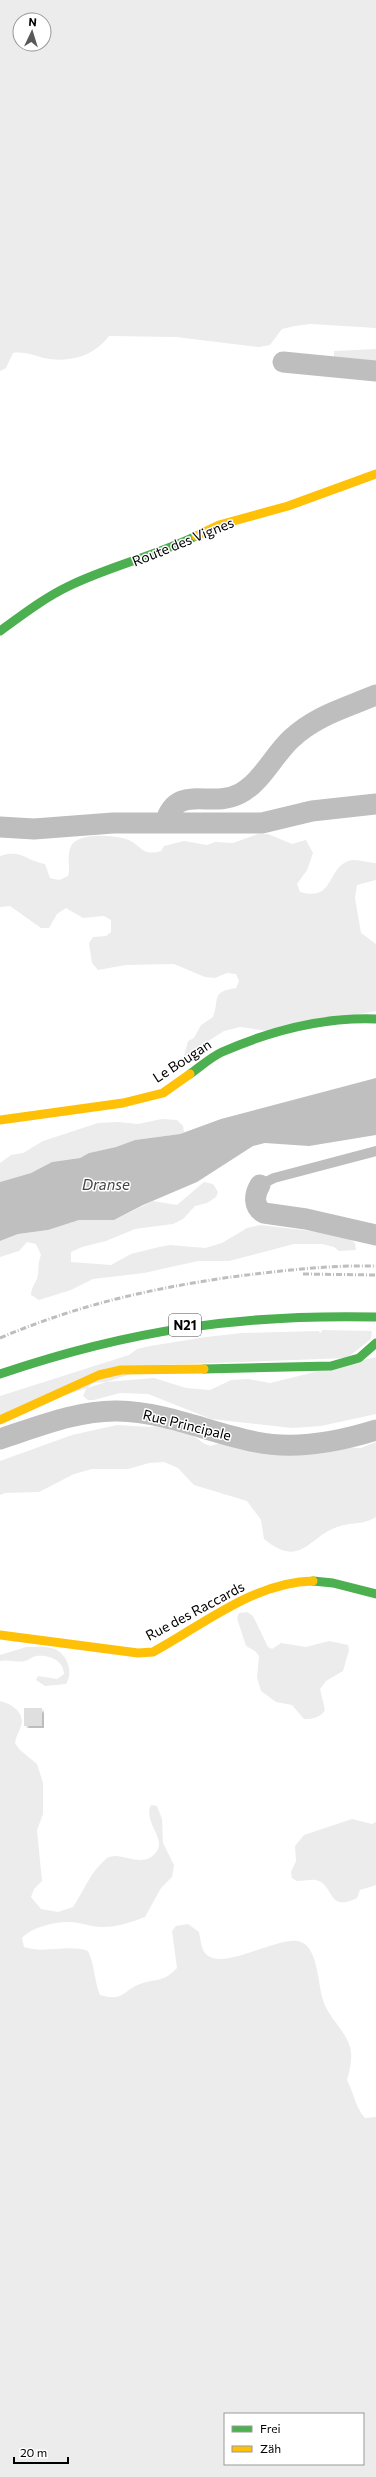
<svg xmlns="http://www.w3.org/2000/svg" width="376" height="2477" font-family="Commissioner,sans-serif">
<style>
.green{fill:#ececec;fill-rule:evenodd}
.water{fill:#bfbfbf}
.building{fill:#dfdfdf;filter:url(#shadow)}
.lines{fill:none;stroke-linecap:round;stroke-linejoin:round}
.lane{stroke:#bebebe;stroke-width:10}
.street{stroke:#bebebe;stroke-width:21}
.fast{stroke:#4caf50;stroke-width:9}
.slow{stroke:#ffc107;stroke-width:9}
.rail{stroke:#bebebe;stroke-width:3;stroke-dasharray:6 2 1 2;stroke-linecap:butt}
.labels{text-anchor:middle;stroke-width:3;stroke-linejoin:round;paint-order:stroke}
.shield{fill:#fff;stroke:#4c4c4c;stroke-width:1}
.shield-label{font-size:13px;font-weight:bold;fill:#000}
.street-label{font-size:14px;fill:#000;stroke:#fff}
.water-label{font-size:15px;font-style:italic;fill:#444;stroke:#fff}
</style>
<defs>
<filter id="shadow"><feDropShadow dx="3.5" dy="3.5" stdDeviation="1" flood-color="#0004"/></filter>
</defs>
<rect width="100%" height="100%" fill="#fff"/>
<!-- green -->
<path class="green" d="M0 0H376V328L310 324 295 326 282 329 270 345 259 347 176 337 109 336C95 355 73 362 49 359 36 357 26 351 13 353L6 368 0 371ZM20 20H44V44H20Z
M376 349V363L334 360V351Z
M258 834H268L292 844 306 840 313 853 307 870 297 884 300 892C334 902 327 869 348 861 356 858 367 863 376 863V880L357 885 355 898 361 933 376 944V1011L267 1031 240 1027 224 1031 202 1045 190 1059 184 1056 188 1041 194 1038 201 1025 213 1017C220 999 210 992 236 988L239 981 236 974 227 973 215 978 205 977 174 964 126 965 98 970 92 963 89 943 93 937 106 936 111 932V920L104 916 83 918 66 908 57 914 49 928H41L10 906 0 907V856C22 849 26 861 45 864L50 878 59 880 68 876C71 866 66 857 71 846 78 832 113 835 126 839 141 844 141 857 161 851L164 846 184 841 207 845 215 842 233 843Z
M162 1119 177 1120 183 1126 184 1132 180 1134 135 1140 116 1147 89 1153 80 1158 52 1162 31 1173 0 1182V1163L11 1155 23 1153 43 1141 98 1123 118 1122 138 1124Z
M204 1182 213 1184 218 1192 216 1197 207 1203 195 1206 183 1219 173 1224 135 1229 106 1241 82 1247 71 1252V1262L111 1265 131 1254 159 1247 170 1245 205 1248 222 1243 247 1228 260 1225 345 1235 355 1243 356 1250 339 1251 334 1247 322 1244H294L229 1261H198L144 1273 93 1279 71 1290 39 1300 31 1295C31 1286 37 1283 38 1274 39 1266 38 1262 41 1255L36 1244 27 1242 19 1251 0 1257V1241L18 1234 48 1230 79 1220H114L153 1201 177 1205Z
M322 1330 372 1331 371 1339 347 1358 159 1365 0 1416V1396L129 1355 137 1349 150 1346 206 1337 242 1333 318 1331 321 1333Z
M376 1357V1414L321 1426 292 1428 211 1419 148 1394 120 1393 94 1400H88L83 1396 86 1389 93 1383 154 1378 186 1388 210 1390 231 1380 248 1379 270 1383Z
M117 1425 150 1427 167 1425 189 1432 203 1443 210 1446 224 1442 361 1448 376 1442V1517C364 1525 351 1522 337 1527 307 1538 301 1569 264 1539L261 1520 247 1501 194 1485 178 1468 164 1462 149 1463 128 1469H92L74 1474 39 1492 5 1493 0 1495V1461L72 1435Z
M247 1612 253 1616 268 1647 272 1649 281 1643 306 1647 329 1641 348 1645 349 1650 343 1671 326 1681 320 1689 325 1710C320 1718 313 1719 304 1719L292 1705 276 1702 261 1691 257 1678 259 1656 255 1651 246 1646 237 1618 239 1613Z
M26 1647C34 1647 44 1646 52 1648 67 1652 74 1672 66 1684L45 1686 36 1680 38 1676 57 1679 64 1674C64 1660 48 1654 36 1656 32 1657 29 1660 25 1661 17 1663 8 1659 0 1661V1655Z
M0 1701C9 1703 22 1710 22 1722 21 1729 16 1735 15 1743L20 1750 37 1764 43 1783V1814L37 1830 42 1881 34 1889 31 1897 41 1909 58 1912 73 1907C84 1891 90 1872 106 1859 119 1848 143 1872 157 1851 166 1838 143 1822 151 1805L157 1806 162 1819 163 1843 174 1865 172 1877 161 1888 145 1917C132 1922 117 1927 102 1927 91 1927 80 1922 68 1922 54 1922 32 1927 22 1938L24 1947C45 1954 67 1944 88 1951 95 1966 94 1980 100 1995 124 2002 122 1991 140 1984 157 1978 163 1983 177 1968L172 1931 176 1926 188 1924 199 1932C200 1937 201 1945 203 1950 217 1977 280 1933 301 1942 318 1948 318 1985 323 2000 328 2017 345 2030 350 2047 353 2058 350 2069 347 2080 354 2093 355 2107 365 2118L376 2117V2477H0ZM225 2414H363V2464H225Z
M352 1819 372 1824 376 1822V1885L360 1890 357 1898C327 1913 335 1885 316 1880 311 1879 303 1881 297 1881L292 1878 291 1872 296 1861 295 1846 304 1835Z"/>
<!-- water -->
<path class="water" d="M376 1078V1135L309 1146 265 1143 253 1146 197 1182 143 1205 114 1220H79L48 1230 18 1234 0 1241V1182L31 1173 52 1162 80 1158 89 1153 116 1147 135 1140 180 1134 221 1119Z"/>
<!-- building -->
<path class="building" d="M24 1708H42V1726H24Z"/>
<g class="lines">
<!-- lane -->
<path class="lane" d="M260 1185 274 1178 376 1151"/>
<!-- street -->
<path class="street" d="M283 362 376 371
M165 823C177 782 210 809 239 794 261 783 273 756 291 739 315 716 345 708 376 695
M0 827 34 829 113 823H262L312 811 376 804
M260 1185C254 1195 253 1207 264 1213L306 1219 376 1235
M0 1439C37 1427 78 1410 118 1411 166 1412 210 1433 256 1442 296 1450 338 1442 376 1430"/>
<!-- fast -->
<path class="fast" d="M0 631C22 615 44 598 69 586 110 566 155 556 196 536
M190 1074C200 1067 211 1057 222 1052 270 1031 324 1017 376 1019
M204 1369 331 1366 359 1358 376 1343
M0 1374C130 1330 239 1314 376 1317
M313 1581 333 1583 376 1594"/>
<!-- slow -->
<path class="slow" d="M196 536 219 525 288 506 376 474
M0 1120 123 1103 163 1093 190 1074
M0 1420 99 1375 121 1370 204 1369
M0 1635 138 1653 153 1652C203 1625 254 1582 313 1581"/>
<!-- rail -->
<path class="rail" d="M303 1274 376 1275
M0 1338C78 1305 148 1289 231 1277 279 1271 327 1265 376 1266"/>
</g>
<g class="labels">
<!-- shield labels -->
<rect class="shield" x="169" y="1314" width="32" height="22" rx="3"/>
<g class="shield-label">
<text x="185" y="1330">N21</text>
</g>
<!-- street labels -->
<g class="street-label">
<text transform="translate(183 542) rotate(-22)" y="5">Route des Vignes</text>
<text transform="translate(182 1061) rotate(-33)" y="5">Le Bougan</text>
<text transform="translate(187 1425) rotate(14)" y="5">Rue Principale</text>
<text transform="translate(195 1611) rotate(-28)" y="5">Rue des Raccards</text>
</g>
<!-- water labels -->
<g class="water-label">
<text x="106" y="1190">Dranse</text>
</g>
</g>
<!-- legend -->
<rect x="224" y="2413" width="140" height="52" fill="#ffffff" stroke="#999999"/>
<rect x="232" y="2426" width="20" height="6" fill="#4caf50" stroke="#999999"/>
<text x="260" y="2433" font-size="12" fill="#000000">Frei</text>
<rect x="232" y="2446" width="20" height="6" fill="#ffc107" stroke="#999999"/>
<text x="260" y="2453" font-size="12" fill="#000000">Zäh</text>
<!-- north arrow -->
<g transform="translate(32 32) rotate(4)"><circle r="19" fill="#ffffff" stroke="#999999"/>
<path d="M0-3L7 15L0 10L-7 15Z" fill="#595959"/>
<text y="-6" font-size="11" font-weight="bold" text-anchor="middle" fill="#000000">N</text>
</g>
<!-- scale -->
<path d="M14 2457v6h54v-6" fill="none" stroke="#000000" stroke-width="2"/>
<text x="20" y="2457" font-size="12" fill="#000000" stroke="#ffffff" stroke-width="3" paint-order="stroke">20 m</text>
</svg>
